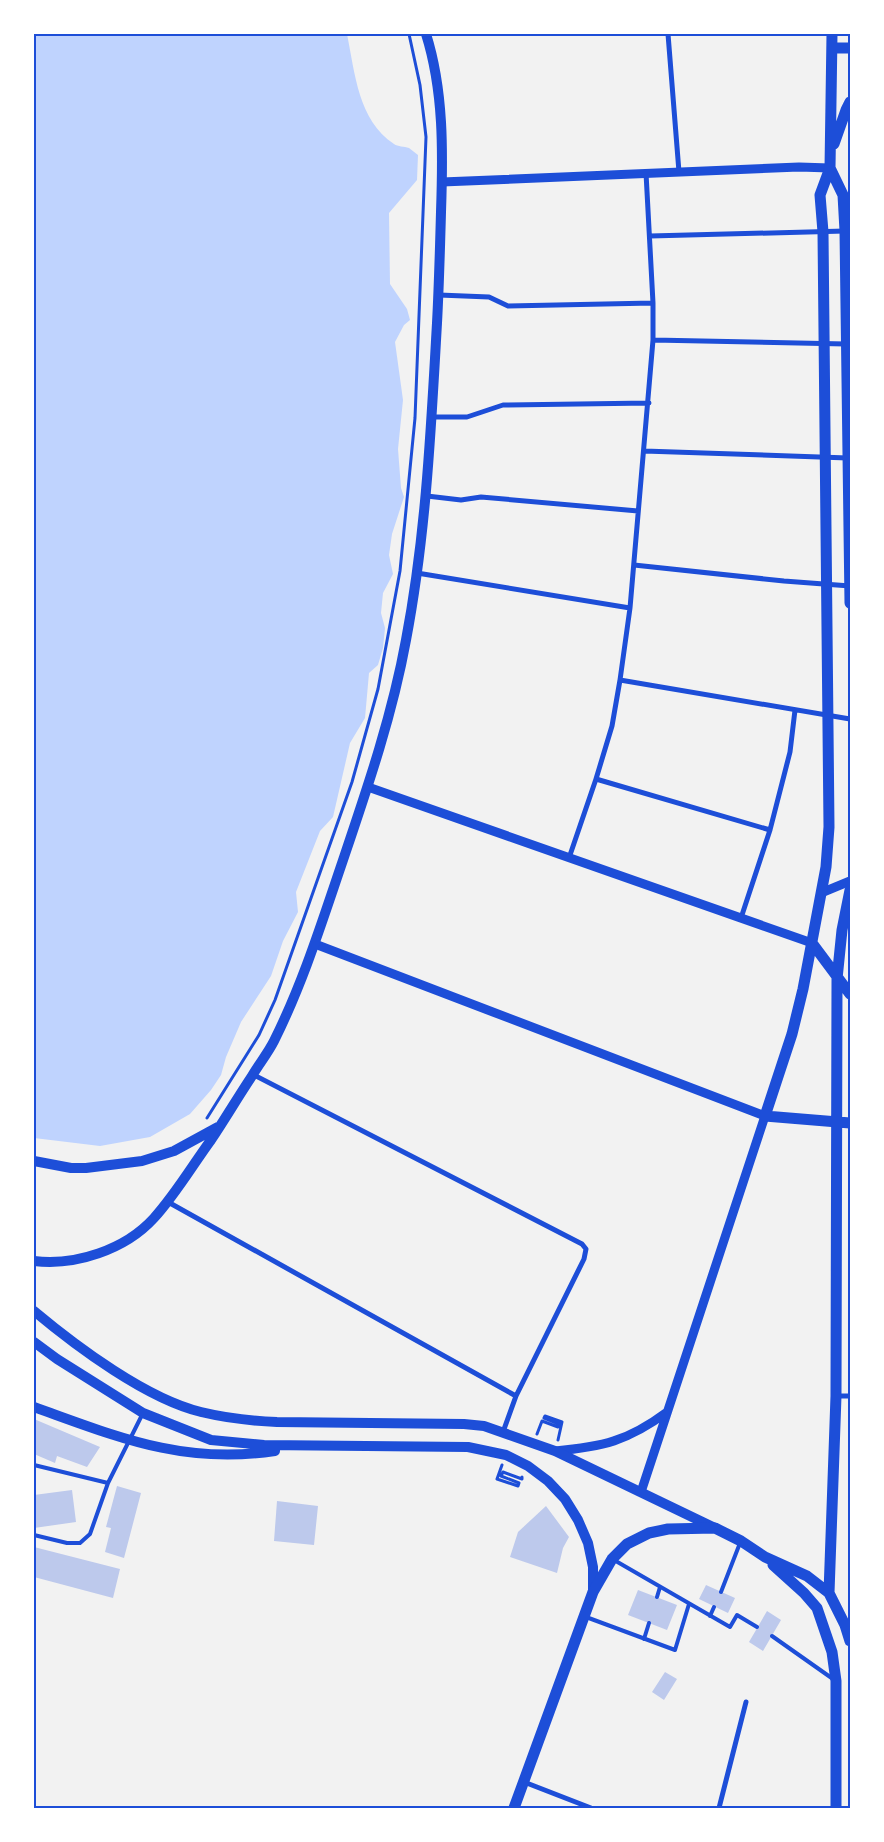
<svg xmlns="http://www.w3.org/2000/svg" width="884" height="1842" font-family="Rubik,sans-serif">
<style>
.water{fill:#bfd3fe}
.building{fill:#bdc9ec}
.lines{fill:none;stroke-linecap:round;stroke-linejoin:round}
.path{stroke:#1d4ed8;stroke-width:3}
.service{stroke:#1d4ed8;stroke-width:4}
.minor{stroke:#1d4ed8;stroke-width:5}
.tertiary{stroke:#1d4ed8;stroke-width:9}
.secondary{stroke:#1d4ed8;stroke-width:10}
.primary{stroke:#1d4ed8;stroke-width:11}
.neatline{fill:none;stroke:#1d4ed8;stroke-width:2}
</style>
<rect width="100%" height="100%" fill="#f2f2f2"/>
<!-- water -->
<path class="water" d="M34 34H347C355 73 358 120 394 144 398 147 404 146 409 148 412 150 415 153 418 155L417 180 389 213 390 284 407 309 410 320 404 325 395 342 403 400 398 449 401 488 404 497 392 534 389 555 393 574 383 593 381 613 385 628 383 648 378 665 369 673 365 718 350 743 333 817 320 831 296 892 298 912 283 941 271 976 241 1022 226 1057 221 1075 211 1090 190 1114 150 1137 100 1146 34 1138Z"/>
<!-- building -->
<path class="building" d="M34 1419 100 1447 87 1467 57 1456 55 1463 34 1454Z
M117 1486 141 1493 124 1558 105 1552 111 1528 106 1527Z
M72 1490 76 1522 34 1528V1495Z
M277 1501 318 1506 314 1545 274 1541Z
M546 1506 569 1537 563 1548 557 1573 510 1557 518 1532Z
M34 1547 120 1569 113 1598 34 1577Z
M706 1585 735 1598 728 1613 699 1599Z
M638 1590 677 1605 667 1630 628 1615Z
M767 1611 781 1620 763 1651 749 1642Z
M665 1672 677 1679 664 1700 652 1692Z"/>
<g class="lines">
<!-- path -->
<path class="path" d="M207 1118 259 1035 275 1000 352 782 378 689 400 571 415 418 426 137 420 85 409 34
M544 1418 545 1416 562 1422 558 1440
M537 1434 542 1421 558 1427 559 1424 544 1418
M502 1465 497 1479 518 1486 519 1483
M519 1483 501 1476 503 1472 522 1479V1477"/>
<!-- service -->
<path class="service" d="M34 1465 108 1483
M34 1535 67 1543H80L90 1534 108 1483 143 1413
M614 1560 730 1627 737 1615 757 1627
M721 1592 740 1543
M657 1597 660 1587
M710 1616 714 1607
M586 1617 675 1650 689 1604
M772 1636 833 1679
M644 1639 649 1623"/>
<!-- minor -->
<path class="minor" d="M668 34 679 172
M650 236 845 231
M439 295 489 297 508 306 653 303
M653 340 846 344
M432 417H467L503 405 649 403
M644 451 848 458
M427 496 461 500 481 497 638 511
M634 565 784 581 850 586
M417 573 630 608
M620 680 850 719
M596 779 770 830 790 752 795 710
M569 858 596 779 612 726 620 680 630 608 653 340V303L646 173
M741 918 770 830
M252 1074 582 1244 586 1249 584 1259 516 1396 503 1432
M168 1202 516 1396
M836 1396H850
M524 1782 591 1808
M719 1808 746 1702"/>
<!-- tertiary -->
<path class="tertiary" d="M442 182 799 167 830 168
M368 787 812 943
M821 893 850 881
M315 944 765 1116 641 1492
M555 1451C602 1447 628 1441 667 1412"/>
<!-- secondary -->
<path class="secondary" d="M34 1161 71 1168H86L142 1161 174 1151 218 1127
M34 1261C75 1266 125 1250 154 1218 175 1195 192 1166 211 1140 225 1119 238 1097 252 1076 259 1064 268 1053 274 1041 302 985 321 925 341 866 366 792 392 717 406 640 426 535 431 429 437 323 439 286 440 249 441 212 443 153 444 91 426 34
M34 1311C77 1347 147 1399 201 1412 226 1418 251 1421 277 1422L464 1424 484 1426 555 1451 715 1528
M34 1342 57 1359 143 1413 211 1440 264 1445 468 1447 506 1455 528 1466 548 1481 565 1499 578 1520 588 1543 593 1567V1592
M34 1407C118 1437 183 1465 275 1451"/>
<!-- primary -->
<path class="primary" d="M832 34 830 168 820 195 823 232 829 827 826 867 803 989 792 1034 765 1116 850 1123
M832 48H850
M834 144 846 110 850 102
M830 168 843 195 845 231 850 603
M812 943 850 994
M773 1565 804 1593 817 1608 832 1652 836 1681V1808
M829 1593 836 1396 837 979 842 930 850 890
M514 1808 593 1592 612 1559 627 1544 649 1533 668 1529 715 1528 741 1541 765 1557 807 1576 829 1593 845 1625 850 1641"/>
</g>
<!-- border -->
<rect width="884" height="1842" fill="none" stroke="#ffffff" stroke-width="70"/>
<rect x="35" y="35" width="814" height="1772" class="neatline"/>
</svg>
